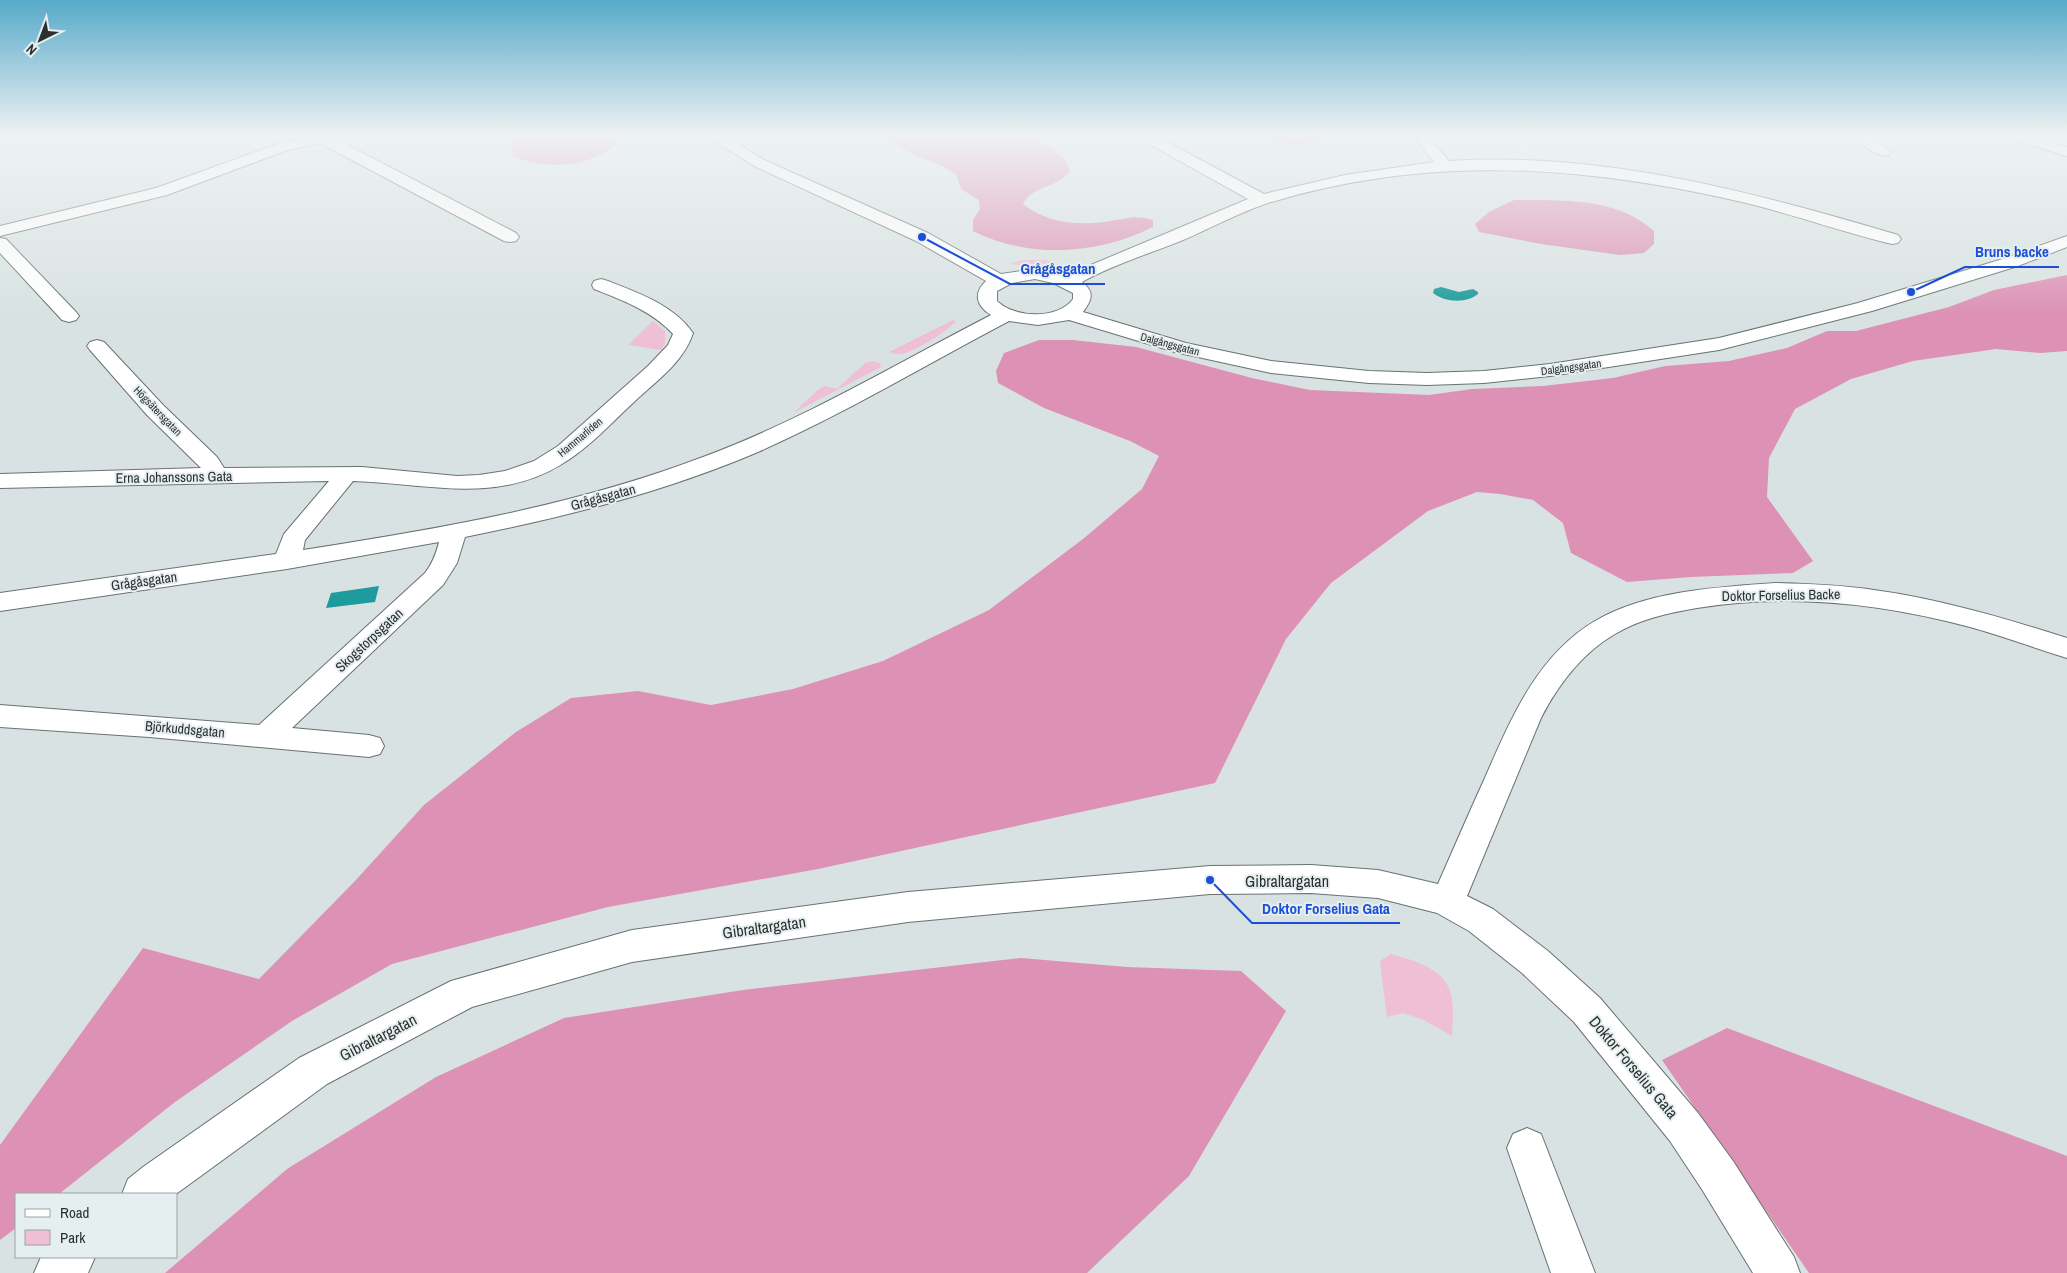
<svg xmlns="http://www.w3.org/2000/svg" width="2067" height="1273" font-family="'Archivo Narrow',sans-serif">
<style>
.green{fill:#efbfd5}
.forest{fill:#dd92b5}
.water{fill:#1e9b9c}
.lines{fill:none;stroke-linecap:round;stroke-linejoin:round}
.minor-casing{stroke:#697171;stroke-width:2}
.minor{fill:#fff;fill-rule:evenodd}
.labels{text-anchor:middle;stroke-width:4;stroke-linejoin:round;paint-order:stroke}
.far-street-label{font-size:11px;fill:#2d3030;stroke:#e6efef}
.street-label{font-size:14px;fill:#2d3030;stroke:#e6efef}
.near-street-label{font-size:16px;fill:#2d3030;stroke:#e6efef}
.leader{fill:none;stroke:#1d4ed8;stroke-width:2}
.callout-dot{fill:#1d4ed8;stroke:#e6efef;stroke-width:2}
.callout-label{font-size:15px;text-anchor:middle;font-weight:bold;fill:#1d4ed8;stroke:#e6efef;stroke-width:4;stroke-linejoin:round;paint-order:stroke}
</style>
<rect width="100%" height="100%" fill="#d9e2e2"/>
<!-- green -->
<path class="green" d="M1021 260H1046L1061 265 1026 266 1010 264Z
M953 320 956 321C951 329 915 351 905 353 899 355 894 354 889 352Z
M653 321 665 331V344L661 350 628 345Z
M873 361 880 363 881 367 793 413 819 389 825 386 837 389 865 363Z
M1391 954C1415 961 1449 969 1452 1000 1454 1012 1452 1024 1452 1036L1424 1020 1403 1013 1387 1017 1380 961Z"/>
<!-- forest -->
<path class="forest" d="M511 136H606L616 144C590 168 544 170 513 156Z
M880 136H1028L1052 149 1065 159 1070 170C1060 188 1032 185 1023 204 1048 224 1080 226 1111 221 1130 218 1134 215 1153 220V227C1097 255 1029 259 973 231V220L980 209 979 200 961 189 956 174 941 165 914 155Z
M1256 136H1339C1311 145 1283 147 1256 136Z
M1514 200C1561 200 1617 197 1654 231V244L1644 253 1620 255 1541 244 1479 232 1475 224 1489 212Z
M2067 275V351L2040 353 1996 349 1913 361 1851 379 1795 409 1769 458 1767 497 1813 561 1793 573 1691 577 1627 582 1571 553 1563 523 1533 500 1500 494 1477 492 1428 511 1331 583 1286 639 1215 783 818 869 608 907 392 964 292 1021 175 1102 59 1194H16V1228L0 1240V1145L143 948 259 979 355 881 424 805 516 732 571 698 638 691 711 705 793 689 883 661 989 610 1083 539 1142 489 1159 456 1130 441 1044 408 998 383 996 371 1004 353 1039 340H1073L1136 347 1252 378 1310 390 1429 395 1472 389 1543 386 1613 378 1665 366 1729 361 1787 348 1827 331H1856L1949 307 1994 290Z
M1021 958 1127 967 1241 971 1286 1011 1189 1176 1087 1273H165L287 1169 436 1077 564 1018 743 990Z
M1727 1028 2067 1156V1273H1809L1662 1060Z"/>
<!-- water -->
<path class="water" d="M1441 287 1459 292 1473 289 1478 292V294C1466 304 1444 302 1433 293L1434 289Z
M379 586 375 602 326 608 331 593Z"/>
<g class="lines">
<defs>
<path id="minor" d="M310 136H330L516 233 519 237 516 241 510 242 504 241 320 143 285 151 167 195 0 236V226L156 188 275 145Z
M707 136H725L764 160 928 233 1001 274 1035 269 1067 275 1248 199 1140 139 1138 136H1156L1264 194 1345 175 1434 162 1422 147 1417 136H1431L1436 146 1449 161C1601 151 1754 192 1898 235L1901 239 1898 243 1892 244C1842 232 1793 214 1742 202 1581 165 1428 154 1268 203 1238 213 1211 228 1183 240 1149 254 1114 264 1082 282 1095 292 1092 300 1083 312L1186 343 1271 361 1369 371 1427 373 1484 371 1550 364 1719 338 1858 303 2006 258 2067 236V247L2018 266 1872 311 1719 350 1550 376 1484 383 1427 385 1369 383 1271 373 1175 352 1069 320 1038 325 1009 321C925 365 844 414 758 452 664 492 565 517 465 537L457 563 443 585 292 728 369 735 380 738 384 746 380 754 369 757 149 737 0 727V705L259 725 425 573C432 564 436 554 439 542L287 569 0 611V593L276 554 284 534 329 481 0 488V474L201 468 147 415 90 350 87 346 90 342 97 340 104 342 163 405 217 457 224 468 362 467 457 476 479 475 505 471 534 461 558 446 648 366 668 345 673 334C652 311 622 300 594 289L592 285 594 281 601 279 608 281C638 293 674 305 693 333 684 362 655 382 634 402 611 423 589 448 562 464 496 505 425 483 353 481L305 540 303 550C438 529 574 506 703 457 803 420 896 364 991 315 976 306 973 293 986 281L916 241 754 166ZM1035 279 1053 283 1073 293V299C1058 320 1014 318 997 301V291L1012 283Z
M1855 136H1872L1891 152 1889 155C1878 158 1862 145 1855 136Z
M2008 136H2031L2067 147V156L2010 139Z
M0 238 6 239 76 312 79 316 76 320 69 322 62 320 0 253Z
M1775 583C1808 584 1841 585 1874 590 1940 599 2004 618 2067 638V658C2034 648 2003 636 1970 627 1881 603 1788 593 1697 608 1668 613 1640 619 1615 634 1582 653 1558 685 1541 718L1467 896 1493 909 1548 951 1600 998 1698 1113 1733 1161 1794 1257 1800 1273H1753L1703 1191 1670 1141 1574 1022 1522 973 1469 931 1437 913 1378 898 1311 893 1210 894 908 922 632 962 472 1007 327 1084 176 1194H122L128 1179 143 1167 299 1058 451 981 632 930 908 892 1210 866 1311 865 1378 870 1438 884C1453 850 1468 815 1484 780 1510 721 1536 656 1595 621 1646 591 1717 587 1775 583Z
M1527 1128 1541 1134 1595 1273H1551L1507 1148 1513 1134Z
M41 1257H95L88 1273H34Z"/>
</defs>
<!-- minor casing -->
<use href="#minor" class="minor-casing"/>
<!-- minor -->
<use href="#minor" class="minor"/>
</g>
<!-- sky -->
<linearGradient id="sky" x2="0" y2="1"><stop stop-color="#57aaca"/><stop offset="0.43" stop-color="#eef2f2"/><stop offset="1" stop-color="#eef2f2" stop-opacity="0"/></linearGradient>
<rect width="2067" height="314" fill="url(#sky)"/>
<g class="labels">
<!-- far-street labels -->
<g class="far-street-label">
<text transform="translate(1170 344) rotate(15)" y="4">Dalgångsgatan</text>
<text transform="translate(1571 367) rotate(-8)" y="4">Dalgångsgatan</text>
<text transform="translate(158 411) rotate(46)" y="4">Högsätersgatan</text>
<text transform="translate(580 437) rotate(-40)" y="4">Hammarliden</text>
</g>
<!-- street labels -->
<g class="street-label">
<text transform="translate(174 477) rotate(-1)" y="5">Erna Johanssons Gata</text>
<text transform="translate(603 497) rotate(-15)" y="5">Grågåsgatan</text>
<text transform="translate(144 581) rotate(-8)" y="5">Grågåsgatan</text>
<text transform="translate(1781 595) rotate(-1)" y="5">Doktor Forselius Backe</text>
<text transform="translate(369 640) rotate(-43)" y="5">Skogstorpsgatan</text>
<text transform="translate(185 729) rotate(5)" y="5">Björkuddsgatan</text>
</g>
<!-- near-street labels -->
<g class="near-street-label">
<text x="1287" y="887">Gibraltargatan</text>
<text transform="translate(764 927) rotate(-8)" y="6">Gibraltargatan</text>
<text transform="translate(378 1037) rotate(-27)" y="6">Gibraltargatan</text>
<text transform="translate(1634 1067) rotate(50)" y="6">Doktor Forselius Gata</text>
</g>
</g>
<!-- callouts -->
<path class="leader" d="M1911 292L1965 267H2059M922 237L1010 284H1105M1210 880L1252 923H1400"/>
<g class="callout-dot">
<circle cx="1911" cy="292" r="5"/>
<circle cx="922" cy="237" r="5"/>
<circle cx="1210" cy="880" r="5"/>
</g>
<g class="callout-label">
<text x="2012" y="257">Bruns backe</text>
<text x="1058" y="274">Grågåsgatan</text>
<text x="1326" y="914">Doktor Forselius Gata</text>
</g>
<!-- legend -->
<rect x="15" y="1193" width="162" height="65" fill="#e6efef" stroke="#9ca3a3"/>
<rect x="25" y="1209" width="25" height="8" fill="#ffffff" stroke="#9ca3a3"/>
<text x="60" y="1218" font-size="15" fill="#2d3030">Road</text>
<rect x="25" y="1230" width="25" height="15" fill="#efbfd5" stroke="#9ca3a3"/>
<text x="60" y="1243" font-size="15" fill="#2d3030">Park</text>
<!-- north arrow -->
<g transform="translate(40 40) rotate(222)" stroke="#e6efef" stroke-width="4" paint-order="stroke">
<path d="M0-4L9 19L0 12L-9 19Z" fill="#2d3030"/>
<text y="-8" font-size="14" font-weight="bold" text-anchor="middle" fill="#2d3030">N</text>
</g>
</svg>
